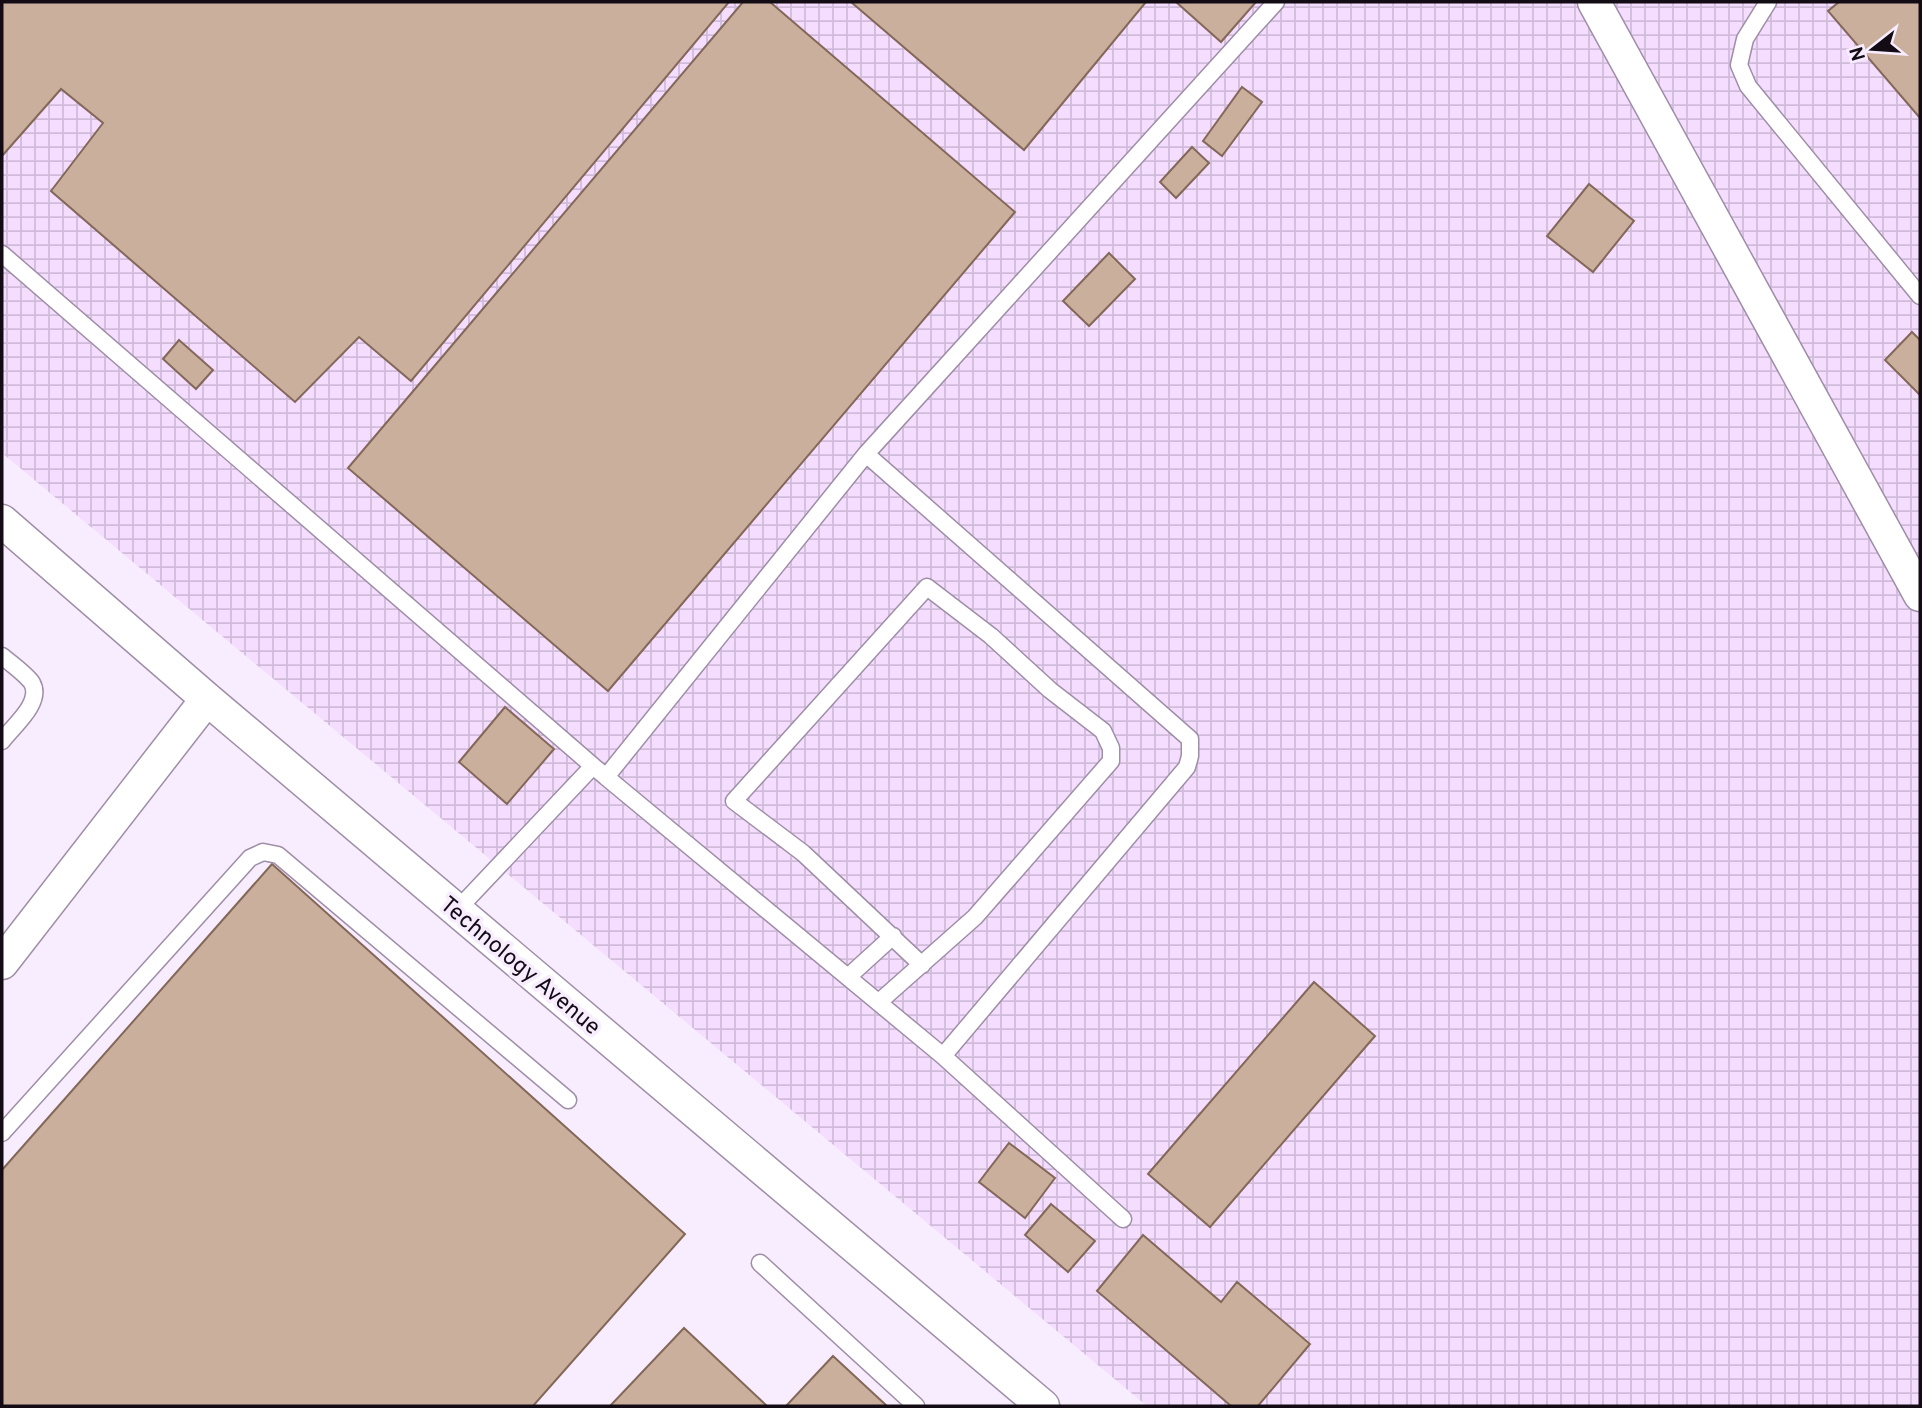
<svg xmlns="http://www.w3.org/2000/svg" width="1922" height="1408" font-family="Overpass,sans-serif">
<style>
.industrial{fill:url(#industrial-grid)}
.building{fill:#cbaf9d;stroke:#836859;stroke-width:2}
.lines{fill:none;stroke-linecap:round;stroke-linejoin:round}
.service-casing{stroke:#9f8ea7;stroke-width:19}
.minor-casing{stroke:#9f8ea7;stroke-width:35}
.service{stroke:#fff;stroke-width:16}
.minor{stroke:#fff;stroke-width:32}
.labels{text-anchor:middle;stroke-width:7;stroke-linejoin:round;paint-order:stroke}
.street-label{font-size:23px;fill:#130c15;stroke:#f8edfe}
</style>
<defs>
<pattern id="industrial-grid" width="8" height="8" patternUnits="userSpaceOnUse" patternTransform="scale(1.75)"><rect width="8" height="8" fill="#f4ddff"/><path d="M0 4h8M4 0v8" fill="none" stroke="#d0bcda"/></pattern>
</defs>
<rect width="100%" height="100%" fill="#f8edfe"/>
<!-- industrial -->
<path class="industrial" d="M2 2H1920V1406H1147L2 453Z"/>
<!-- building -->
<path class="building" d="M2 2H729L411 381 359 337 295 402 51 191 103 123 61 89 2 156Z
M743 2H770L1015 212 608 691 348 468Z
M851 2H1146L1024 150Z
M1176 2H1256L1221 42Z
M1839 2H1920V118L1828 11Z
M1242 87 1262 102 1222 156 1203 141Z
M1192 147 1209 163 1176 198 1160 182Z
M1589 184 1634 221 1593 272 1547 236Z
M1109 253 1135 279 1089 326 1063 301Z
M1912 332 1920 340V395L1885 360Z
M179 340 213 370 196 389 163 359Z
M505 707 554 749 507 804 459 762Z
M272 864 685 1234 533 1406H2V1170Z
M1314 982 1375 1036 1210 1227 1148 1174Z
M1009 1143 1055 1178 1025 1218 979 1182Z
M1051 1204 1095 1241 1068 1272 1025 1235Z
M1143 1235 1221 1302 1237 1282 1310 1344 1258 1406H1231L1097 1291Z
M684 1328 767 1406H610Z
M833 1356 887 1406H786Z"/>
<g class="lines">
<defs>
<path id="service" d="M1768 2 1745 39 1739 65 1748 86 1920 296
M2 254 593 766
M866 454 1190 739V756L1187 767 943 1056
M2 656C9 662 27 675 32 683 43 703 12 727 2 741
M606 777 943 1056 1123 1219
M457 910 593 766 606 777 866 454 1276 2
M849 976 893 936
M879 1002 975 917 1111 761V748L1103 731 1050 690 991 636 927 587 734 801 803 853 922 965
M2 1133 250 858 263 852 278 855 568 1100
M760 1263 916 1406"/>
<path id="minor" d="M1594 2 1920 595
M2 521 207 699 1043 1406
M2 963 207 699"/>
</defs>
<!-- service casing -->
<use href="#service" class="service-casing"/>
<!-- minor casing -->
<use href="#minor" class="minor-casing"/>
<!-- service -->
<use href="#service" class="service"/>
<!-- minor -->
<use href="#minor" class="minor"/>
</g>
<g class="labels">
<!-- street labels -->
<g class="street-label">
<text transform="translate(521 965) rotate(40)" y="8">Technology Avenue</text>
</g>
</g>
<!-- border -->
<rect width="1922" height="1408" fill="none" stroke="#130c15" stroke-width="7"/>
<!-- north arrow -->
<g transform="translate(1873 49) rotate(253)" stroke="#f8edfe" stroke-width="5" paint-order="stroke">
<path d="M0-5L12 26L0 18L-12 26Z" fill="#130c15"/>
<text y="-10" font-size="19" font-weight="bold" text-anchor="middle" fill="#130c15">N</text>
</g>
</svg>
